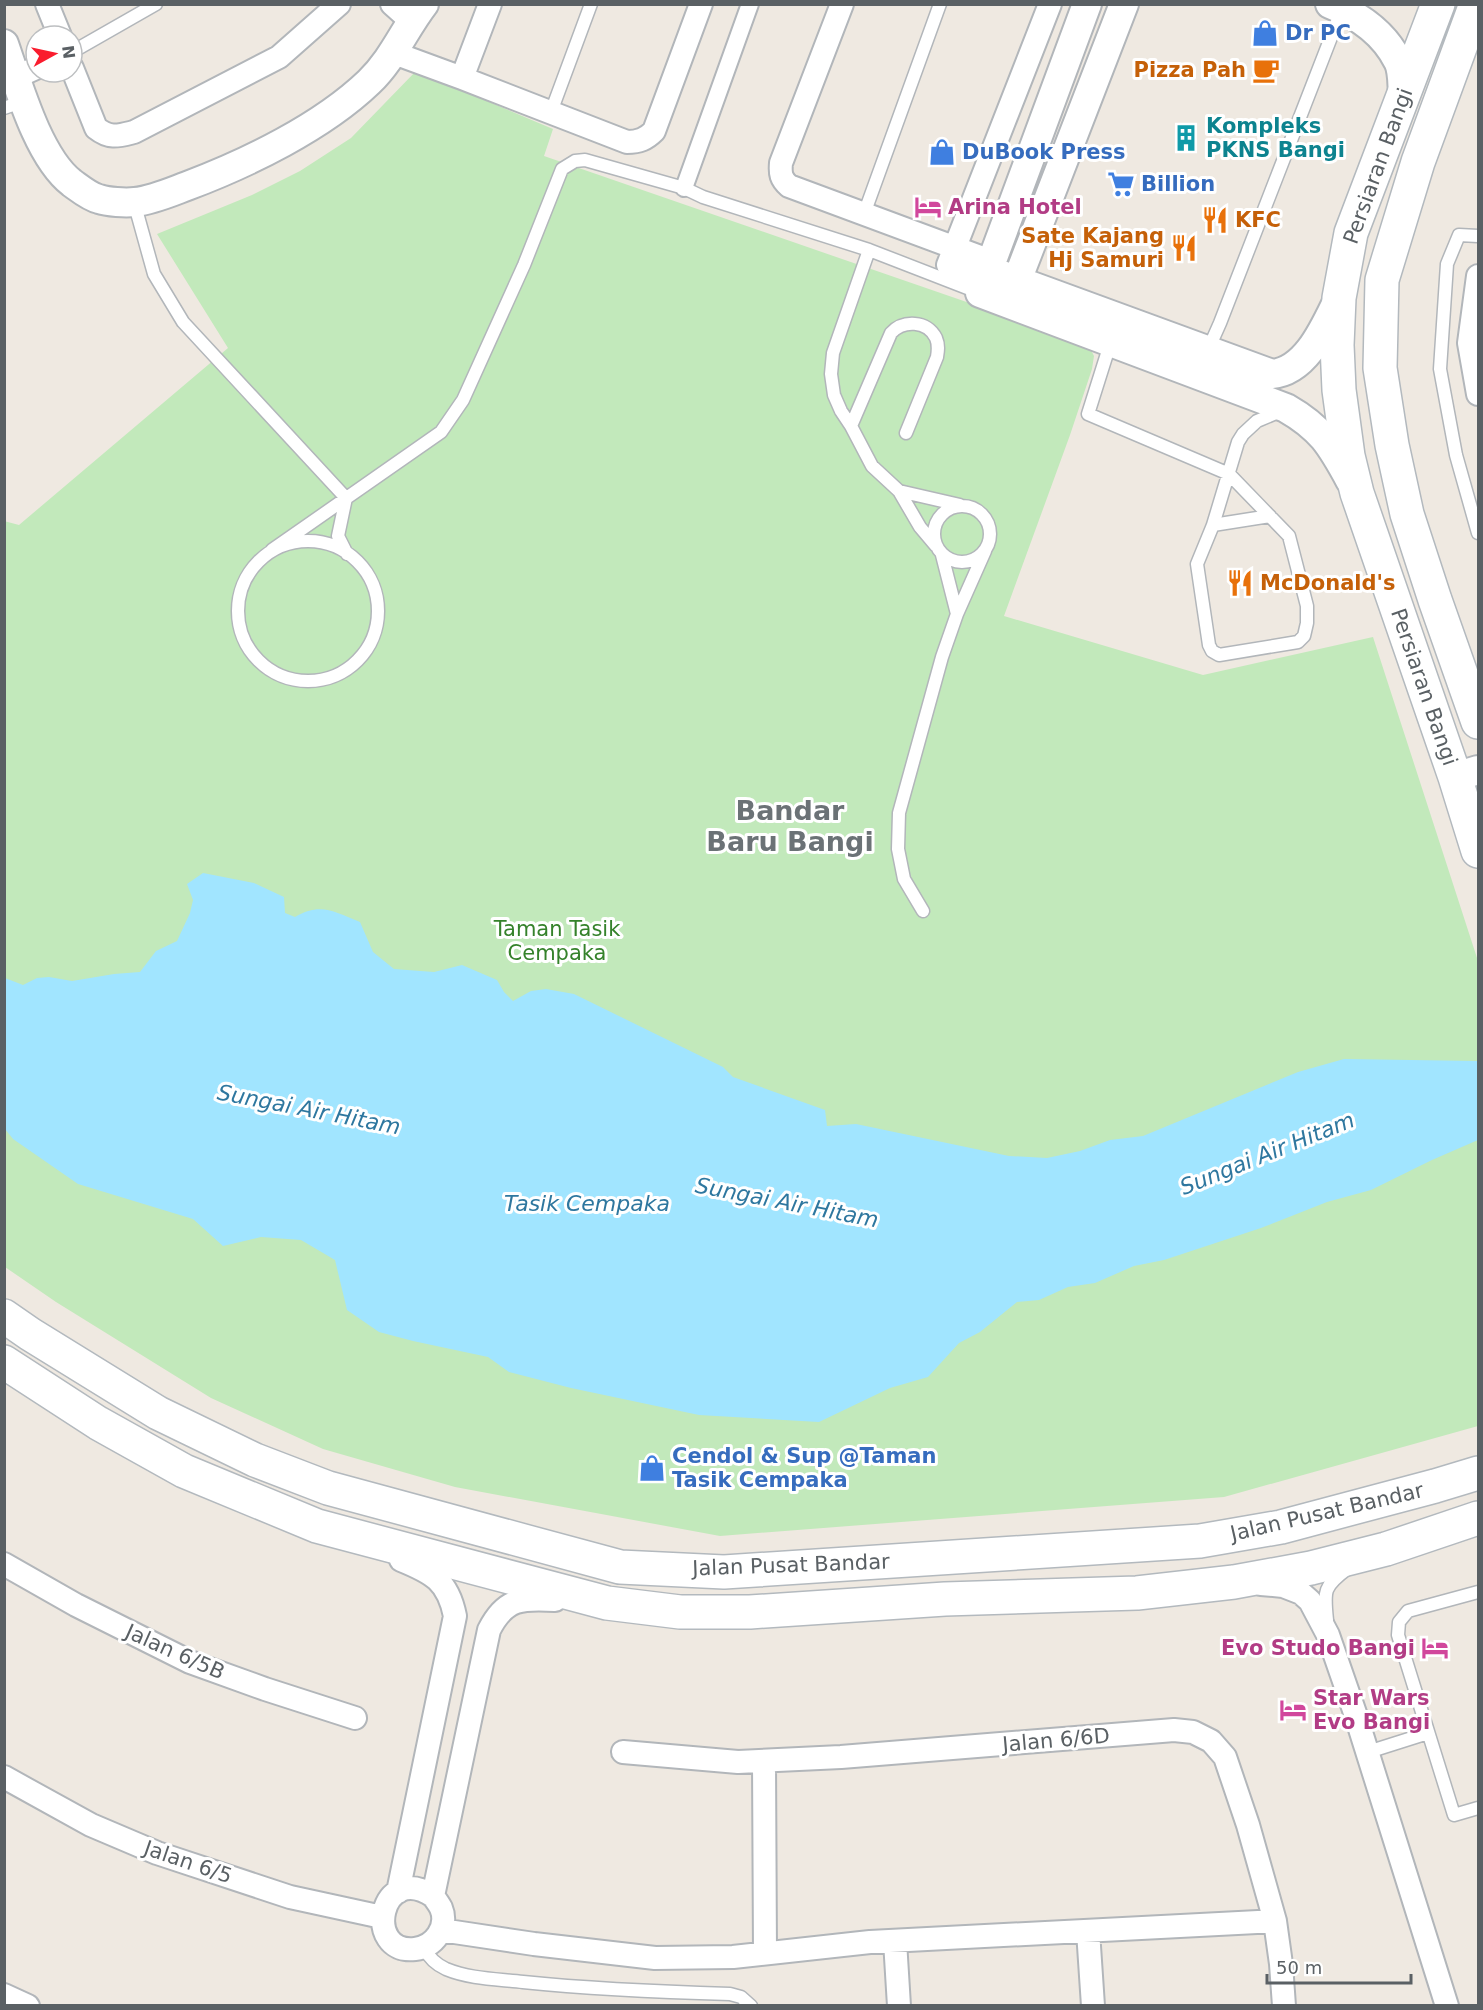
<svg xmlns="http://www.w3.org/2000/svg" width="1483" height="2010" font-family="'DejaVu Sans',sans-serif">
<style>
.green{fill:#c2e9bb}
.water{fill:#a1e5ff}
.lines{fill:none;stroke-linecap:round;stroke-linejoin:round}
.service-casing{stroke:#b2b6ba;stroke-width:15}
.pedestrian-casing{stroke:#b2b6ba;stroke-width:20}
.minor-casing{stroke:#b2b6ba;stroke-width:26}
.tertiary-casing{stroke:#b2b6ba;stroke-width:32}
.secondary-casing{stroke:#b3b9be;stroke-width:36}
.service{stroke:#fff;stroke-width:12}
.pedestrian{stroke:#fff;stroke-width:16}
.minor{stroke:#fff;stroke-width:22}
.tertiary{stroke:#fff;stroke-width:28}
.secondary{stroke:#fff;stroke-width:33}
.labels{text-anchor:middle;stroke-width:6;stroke-linejoin:round;paint-order:stroke}
.shop-label{font-size:21px;font-weight:bold;fill:#366cbe;stroke:#fff;text-anchor:start}
.food-label{font-size:21px;font-weight:bold;fill:#c56008;stroke:#fff;text-anchor:end}
.culture-label{font-size:21px;font-weight:bold;fill:#0d838f;stroke:#fff;text-anchor:start}
.street-label{font-size:21px;fill:#5a6064;stroke:#fff}
.hotel-label{font-size:21px;font-weight:bold;fill:#b23c85;stroke:#fff;text-anchor:start}
.park-label{font-size:21px;fill:#35822b;stroke:#fff}
.water-label{font-size:22px;font-style:italic;fill:#2e779f;stroke:#fff}
.district-label{font-size:27px;font-weight:bold;fill:#6b7276;stroke:#fff}
</style>
<rect width="100%" height="100%" fill="#efe9e1"/>
<!-- green -->
<path class="green" d="M416 71 553 129 544 156 1088 344 1094 356 1092 369 1070 435 1004 616 1203 675 1373 637 1478 961V1426L1224 1497 720 1536 455 1487 323 1449 211 1398 56 1302 5 1267 4 521 19 525 228 348 157 234 252 195 300 171 351 138Z"/>
<!-- water -->
<path class="water" d="M203 873 254 883 284 897 285 913 295 917C321 902 334 912 360 922L373 952 394 969 434 972 462 965 497 980 504 992 513 1001 531 991 546 989 574 994 723 1067 733 1077 825 1110 827 1126 856 1124 1009 1156 1047 1158 1080 1151 1110 1140 1143 1136 1298 1072 1344 1059 1478 1061V1140L1432 1160 1371 1190 1327 1202 1261 1228 1164 1260 1134 1266 1095 1283 1068 1287 1039 1300 1017 1302 980 1332 959 1343 928 1377 890 1388 819 1422 699 1415 571 1388 509 1372 488 1357 413 1341 379 1332 347 1310 335 1260 301 1240 261 1237 223 1246 193 1219 78 1184 13 1139 5 1129V978L23 985 37 978 49 977 72 981 114 974 140 972 156 951 177 941 190 913 193 900 187 884Z"/>
<g class="lines">
<defs>
<path id="service" d="M72 52 156 4
M4 108 24 101
M551 112 591 4
M134 202 154 274 183 322 346 498
M864 214 940 4
M1478 236 1459 235 1447 264 1440 369 1456 455 1478 533
M869 250 833 353 831 374 834 395 841 411 851 426 872 466 899 491 920 527 936 546
M1111 341 1088 414 1229 474 1289 536 1307 606V623L1304 636 1298 642 1219 655 1212 651 1209 645 1197 564 1213 525 1238 442 1243 434 1257 421 1283 410
M1208 350 1220 323 1342 9
M851 426 891 333C903 320 927 320 936 338 939 345 938 351 937 357L906 433
M899 491 960 505
M346 498 338 536 347 554
M934 534a28 28 0 1 1 56 0a28 28 0 1 1-56 0Z
M1213 525 1270 516
M238 611a70 70 0 1 1 140 0a70 70 0 1 1-140 0Z
M272 550 441 432 463 400 524 265 562 169 575 161 585 160 684 188 703 197 869 250 980 293
M942 555 957 614
M923 911 904 879 898 849 899 813 942 657 957 614 985 551
M1478 1592 1408 1611 1399 1622 1398 1635 1454 1815 1478 1808
M1327 1620C1324 1591 1323 1587 1347 1569
M1368 1752 1428 1733
M424 1948C429 1958 435 1964 446 1969 470 1979 498 1979 523 1982 592 1989 661 1992 730 1994L741 1997 751 2006"/>
<path id="pedestrian" d="M684 188 750 4"/>
<path id="minor" d="M47 4 60 36
M392 4 411 21
M842 4 781 163C780 174 781 179 789 186L991 261
M394 53 462 78 627 142C639 142 646 139 654 131L701 4
M72 68 96 128C110 139 118 136 134 132L279 57 339 4
M16 77 36 68
M462 78 490 4
M1478 276 1469 343 1478 394
M985 277 948 265 1050 4
M4 1564 76 1605 190 1662 265 1689 355 1718
M1261 1584 1283 1586 1301 1593 1310 1601 1328 1635 1355 1713 1447 2006
M623 1752 738 1762 841 1757 1174 1730 1193 1732 1211 1741 1225 1757 1248 1825 1275 1921 1281 1964 1284 2006
M764 1761 765 1953
M4 1777 91 1825 157 1853 290 1897 382 1917
M398 1892 455 1616C448 1581 433 1573 401 1560
M433 1896C379 1861 363 1955 415 1949 434 1947 449 1927 441 1908 439 1904 436 1900 433 1896L489 1630C505 1598 522 1598 555 1600
M441 1930 534 1944 655 1958 733 1957 870 1942 1275 1921
M1088 1931 1093 2006
M895 1941 899 2006
M4 1995 28 2006"/>
<path id="tertiary" d="M1087 4 980 293 1286 408C1321 428 1331 445 1350 480
M1330 4C1358 15 1384 33 1398 61 1403 70 1402 84 1403 94
M4 44C18 84 38 157 72 183 79 188 90 197 99 199 108 202 125 203 135 202 153 200 171 192 187 186 248 163 322 127 369 82 393 59 404 30 424 4
M988 270 1272 374C1307 371 1325 326 1339 298
M1011 296 1124 4
M1455 777 1478 770"/>
<path id="secondary" d="M1438 4 1351 233 1339 298 1337 345 1339 390 1348 456 1357 493 1455 777 1478 851
M1476 4 1418 162 1382 280 1380 368 1392 445 1407 514 1435 600 1478 722
M4 1316 30 1334 158 1413 255 1460 328 1488 620 1567 724 1572 1200 1541 1281 1527 1435 1486 1478 1473
M4 1362 98 1423 184 1471 317 1526 607 1603 680 1612H750L945 1599 1137 1593 1234 1582 1311 1568 1386 1549 1478 1518"/>
</defs>
<!-- service casing -->
<use href="#service" class="service-casing"/>
<!-- pedestrian casing -->
<use href="#pedestrian" class="pedestrian-casing"/>
<!-- minor casing -->
<use href="#minor" class="minor-casing"/>
<!-- tertiary casing -->
<use href="#tertiary" class="tertiary-casing"/>
<!-- secondary casing -->
<use href="#secondary" class="secondary-casing"/>
<!-- service -->
<use href="#service" class="service"/>
<!-- pedestrian -->
<use href="#pedestrian" class="pedestrian"/>
<!-- minor -->
<use href="#minor" class="minor"/>
<!-- tertiary -->
<use href="#tertiary" class="tertiary"/>
<!-- secondary -->
<use href="#secondary" class="secondary"/>
</g>
<!-- icons -->
<defs>
<symbol id="shop-bare" viewBox="-9 -9 18 18"><path d="M-5-2.5h2.3a2.7 3.5 0 0 1 5.4 0H5L5.5 6h-11ZM-1.5-2.5h3a1.5 2.3 0 0 0-3 0Z" fill="#3f7fe0" stroke="#fff" stroke-width="2.5" paint-order="stroke"/></symbol>
<symbol id="cafe-bare" viewBox="-9 -9 18 18"><path d="M-5.5-4.5H6V0H3Q3 3.5 0 3.5H-2.5Q-5.5 3.5-5.5 0ZM3-3.2v2h1.7v-2ZM-6 4.5H4V6H-6Z" fill="#e8710a" stroke="#fff" stroke-width="2.5" paint-order="stroke"/></symbol>
<symbol id="building-bare" viewBox="-9 -9 18 18"><path d="M-4-6H4V6H1V3H-1V6H-4ZM-2.5-4.3h1.7v1.8h-1.7ZM.8-4.3h1.7v1.8H.8ZM-2.5-1h1.7V.8h-1.7ZM.8-1h1.7V.8H.8Z" fill="#0f9aa8" stroke="#fff" stroke-width="2.5" paint-order="stroke"/></symbol>
<symbol id="supermarket-bare" viewBox="-9 -9 18 18"><path d="M-6-5.5h2.5l.6 2H6L4.5 2H-2.5L-4.4-4H-6ZM-1.5 3.2a1.3 1.3 0 1 0 .1 0ZM3 3.2a1.3 1.3 0 1 0 .1 0Z" fill="#3f7fe0" stroke="#fff" stroke-width="2.5" paint-order="stroke"/></symbol>
<symbol id="hotel-bare" viewBox="-9 -9 18 18"><path d="M-6-4.5h1.5V1H6V5H4.5V3h-9V5H-6ZM-4 0a1.8 1.8 0 1 1 3.6 0ZM.5 0V-2.5h3Q6-2.5 6 0Z" fill="#d1479c" stroke="#fff" stroke-width="2.5" paint-order="stroke"/></symbol>
<symbol id="restaurant-bare" viewBox="-9 -9 18 18"><path d="M-5-6h1v4h1v-4h1v4h1v-4h1v5L-1.5 .5V6h-2V.5L-5-1ZM5-6V6H3V1.5H1.5Q1.5-4 5-6Z" fill="#e8710a" stroke="#fff" stroke-width="2.5" paint-order="stroke"/></symbol>
</defs>
<g fill-rule="evenodd">
<use href="#shop-bare" x="1246" y="14" width="38" height="38"/>
<use href="#cafe-bare" x="1247" y="51" width="38" height="38"/>
<use href="#building-bare" x="1167" y="119" width="38" height="38"/>
<use href="#shop-bare" x="923" y="133" width="38" height="38"/>
<use href="#supermarket-bare" x="1102" y="165" width="38" height="38"/>
<use href="#hotel-bare" x="909" y="188" width="38" height="38"/>
<use href="#restaurant-bare" x="1196" y="201" width="38" height="38"/>
<use href="#restaurant-bare" x="1165" y="229" width="38" height="38"/>
<use href="#restaurant-bare" x="1221" y="564" width="38" height="38"/>
<use href="#shop-bare" x="633" y="1449" width="38" height="38"/>
<use href="#hotel-bare" x="1416" y="1629" width="38" height="38"/>
<use href="#hotel-bare" x="1274" y="1691" width="38" height="38"/>
</g>
<g class="labels">
<!-- shop labels -->
<g class="shop-label">
<text x="1285" y="40">Dr PC</text>
<text x="962" y="159">DuBook Press</text>
<text x="1141" y="191">Billion</text>
<text x="672" y="1463">Cendol &amp; Sup @Taman<tspan x="672" dy="24">Tasik Cempaka</tspan></text>
</g>
<!-- food labels -->
<g class="food-label">
<text x="1246" y="77">Pizza Pah</text>
<text x="1235" y="227" text-anchor="start">KFC</text>
<text x="1164" y="243">Sate Kajang<tspan x="1164" dy="24">Hj Samuri</tspan></text>
<text x="1260" y="590" text-anchor="start">McDonald's</text>
</g>
<!-- culture labels -->
<g class="culture-label">
<text x="1206" y="133">Kompleks<tspan x="1206" dy="24">PKNS Bangi</tspan></text>
</g>
<!-- street labels -->
<g class="street-label">
<text transform="translate(1378 166) rotate(-70)" y="7">Persiaran Bangi</text>
<text transform="translate(1424 687) rotate(71)" y="7">Persiaran Bangi</text>
<text transform="translate(1327 1512) rotate(-13)" y="7">Jalan Pusat Bandar</text>
<text transform="translate(791 1565) rotate(-2)" y="7">Jalan Pusat Bandar</text>
<text transform="translate(175 1652) rotate(24)" y="7">Jalan 6/5B</text>
<text transform="translate(1056 1740) rotate(-5)" y="7">Jalan 6/6D</text>
<text transform="translate(188 1862) rotate(19)" y="7">Jalan 6/5</text>
</g>
<!-- hotel labels -->
<g class="hotel-label">
<text x="948" y="214">Arina Hotel</text>
<text x="1415" y="1655" text-anchor="end">Evo Studo Bangi</text>
<text x="1313" y="1705">Star Wars<tspan x="1313" dy="24">Evo Bangi</tspan></text>
</g>
<!-- park labels -->
<g class="park-label">
<text x="557" y="936">Taman Tasik<tspan x="557" dy="24">Cempaka</tspan></text>
</g>
<!-- water labels -->
<g class="water-label">
<text transform="translate(309 1109) rotate(11)" y="8">Sungai Air Hitam</text>
<text transform="translate(1267 1153) rotate(-22)" y="8">Sungai Air Hitam</text>
<text transform="translate(787 1202) rotate(11)" y="8">Sungai Air Hitam</text>
<text x="587" y="1211">Tasik Cempaka</text>
</g>
<!-- district labels -->
<g class="district-label">
<text x="790" y="820">Bandar<tspan x="790" dy="31">Baru Bangi</tspan></text>
</g>
</g>
<!-- border -->
<rect width="1483" height="2010" fill="none" stroke="#5a6064" stroke-width="12"/>
<!-- north arrow -->
<g transform="translate(54 54) rotate(82)"><circle r="28" fill="#ffffff" stroke="#bdbfc1" stroke-width="1.5"/>
<path d="M0-4.5L10 22L0 15L-10 22Z" fill="#fa1c2e"/>
<text y="-9" font-size="16" font-weight="bold" text-anchor="middle" fill="#5a6064">N</text>
</g>
<!-- scale -->
<path d="M1267 1974v9h144v-9" fill="none" stroke="#5a6064" stroke-width="3"/>
<text x="1276" y="1974" font-size="18" fill="#5a6064" stroke="#ffffff" stroke-width="4.5" paint-order="stroke">50 m</text>
</svg>
